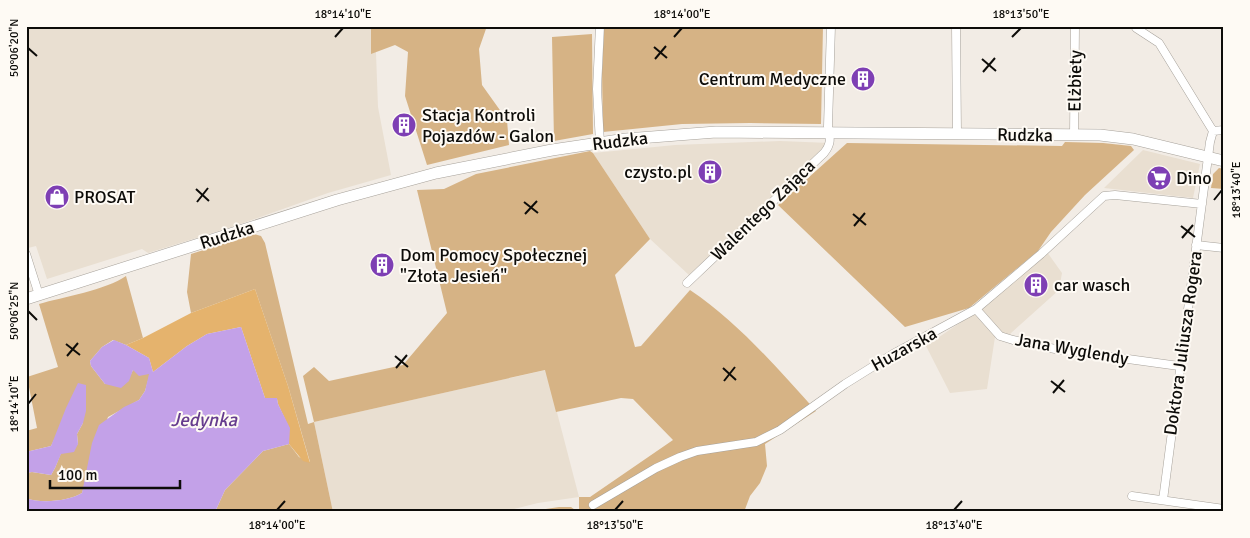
<svg xmlns="http://www.w3.org/2000/svg" width="1250" height="538" font-family="Signika,sans-serif">
<style>
.built{fill:#e9dfd1}
.green{fill:#d6b385}
.forest{fill:#e5b36d}
.water{fill:#c3a1e8}
.lines{fill:none;stroke-linecap:round;stroke-linejoin:round}
.street-casing{stroke:#a7a29b;stroke-width:9}
.secondary-casing{stroke:#a7a29b;stroke-width:12}
.street{stroke:#fff;stroke-width:8}
.secondary{stroke:#fff;stroke-width:11}
.ticks{fill:none;stroke:#0d0c09;stroke-width:2}
.labels{text-anchor:middle;stroke-width:4;stroke-linejoin:round;paint-order:stroke}
.poi-label{font-size:18px;fill:#0d0c09;stroke:#fefaf4;text-anchor:start}
.street-label{font-size:18px;fill:#0d0c09;stroke:#fefaf4}
.water-label{font-size:19px;font-style:italic;fill:#663c8e;stroke:#fefaf4}
.neatline{fill:none;stroke:#0d0c09;stroke-width:2}
.ticks-label{font-size:12px;text-anchor:middle;fill:#0d0c09}
</style>
<rect width="100%" height="100%" fill="#f2ece5"/>
<!-- built -->
<path class="built" d="M26 26H375L378 107 391 175 328 193 235 226 148 253 142 249 47 279 36 246 28 248 26 241Z
M780 141 830 143 689 275 650 239 593 153 675 145Z
M1143 150 1200 164 1193 198 1104 188Z
M1047 252 1062 273 1059 290 1010 334 995 337 987 389 950 393 926 346 977 311Z
M546 370 579 497 538 503 502 512H333L314 422Z"/>
<!-- green -->
<path class="green" d="M371 26H487L479 49 482 85 507 120 509 145 427 165 405 96 408 52 395 45 371 54Z
M604 26H823L821 124 750 123 682 124 603 132 602 73Z
M592 34 593 134 554 141 552 37Z
M1065 142 1103 143 1131 146 1134 150 1085 195 1051 232 1038 251 969 308 905 327 778 205 847 143 1062 146Z
M590 151 593 153 650 239 615 275 635 347 641 346 690 290C739 323 777 368 816 411L765 444 767 466 760 483 750 496 744 512H579V497H590L673 440 633 399 621 398 556 412 545 370 314 422 333 512H215L225 490 263 451 289 444 299 457 310 462 288 386 255 289 191 313 187 292 191 254 254 234 261 236 265 243 308 424 314 422 303 376 314 367 329 381 403 365 447 313 417 190 444 189 476 174Z
M1219 168 1224 169V189L1211 188 1213 174Z
M126 276 143 338 126 345 113 340 102 347 90 361 91 366 105 384 131 374 133 370 150 374 145 391 139 400 108 417 82 493C69 501 41 504 26 498V473L32 472 51 475 55 468 61 453 78 444 77 434 83 423 54 440 51 446 26 452V431L37 428 27 377 58 367 39 304C63 297 106 290 126 276Z
M559 507H571L578 512H526Z"/>
<!-- forest -->
<path class="forest" d="M255 289 288 386 310 463 303 461 289 444V428L278 404 277 399 265 398 241 327 207 334 187 346 153 372 149 358 126 345 143 338 191 313Z"/>
<!-- water -->
<path class="water" d="M241 327 265 398H277L278 404 290 428 289 444 263 451 225 490 215 512H143L141 509 137 512H26V498C41 504 69 501 82 493L92 443 99 425 124 407 139 400 145 391 149 374 139 376 133 370 129 381 121 388 105 384 91 366 90 361 102 347 114 340 126 345 149 358 153 372 187 346 207 334Z
M78 383 86 385V411L83 423 77 434 78 444 74 452 61 454 55 468 51 475 32 472 26 473V452L51 446 66 408Z"/>
<g class="lines">
<defs>
<path id="street" d="M600 26 597 89 600 143
M956 26 957 134
M1136 26V28L1159 43 1213 131
M1074 135 1075 26
M1196 245 1224 248
M26 254 39 295
M687 283 824 153C832 143 830 138 828 126L831 26
M976 309 1000 336 1013 340 1055 349 1179 366
M1132 496 1224 509
M1163 500 1210 142 1213 131 1224 130
M593 505 656 468 680 457 697 451 756 442 780 430 845 384 893 354 976 309 1041 254 1104 196 1115 195 1202 204"/>
<path id="secondary" d="M26 299 337 200 436 173 552 150 626 139 716 132 1100 135 1133 139 1224 161"/>
</defs>
<!-- street casing -->
<use href="#street" class="street-casing"/>
<!-- secondary casing -->
<use href="#secondary" class="secondary-casing"/>
<!-- street -->
<use href="#street" class="street"/>
<!-- secondary -->
<use href="#secondary" class="secondary"/>
</g>
<!-- ticks -->
<path class="ticks" d="M335 37 343 28M674 37 682 28M1012 37 1021 28M654 47 667 58M28 48 37 56M655 59 666 46M982 59 996 71M983 72 995 58M196 189 209 201M1214 200 1222 190M197 202 208 188M524 202 538 213M525 214 537 201M853 214 866 225M854 226 865 213M1181 226 1195 237M1182 238 1193 225M28 311 37 320M66 344 80 355M67 356 78 343M395 356 408 367M396 368 407 355M723 368 736 380M724 381 735 367M1051 381 1065 392M1053 393 1064 380M28 404 36 394M277 510 285 501M615 510 623 501M954 510 962 501"/>
<!-- icons -->
<defs>
<symbol id="building-disc" viewBox="-11 -11 22 22"><circle r="9.5" fill="#7e3fb4" stroke="#fefaf4"/><path d="M-4-6H4V6H1V3H-1V6H-4ZM-2.5-4.3h1.7v1.8h-1.7ZM.8-4.3h1.7v1.8H.8ZM-2.5-1h1.7V.8h-1.7ZM.8-1h1.7V.8H.8Z" fill="#fff"/></symbol>
<symbol id="supermarket-disc" viewBox="-11 -11 22 22"><circle r="9.5" fill="#7e3fb4" stroke="#fefaf4"/><path d="M-6-5.5h2.5l.6 2H6L4.5 2H-2.5L-4.4-4H-6ZM-1.5 3.2a1.3 1.3 0 1 0 .1 0ZM3 3.2a1.3 1.3 0 1 0 .1 0Z" fill="#fff"/></symbol>
<symbol id="shop-disc" viewBox="-11 -11 22 22"><circle r="9.5" fill="#7e3fb4" stroke="#fefaf4"/><path d="M-5-2.5h2.3a2.7 3.5 0 0 1 5.4 0H5L5.5 6h-11ZM-1.5-2.5h3a1.5 2.3 0 0 0-3 0Z" fill="#fff"/></symbol>
</defs>
<g fill-rule="evenodd">
<use href="#building-disc" x="849" y="65" width="28" height="28"/>
<use href="#building-disc" x="390" y="111" width="28" height="28"/>
<use href="#building-disc" x="696" y="158" width="28" height="28"/>
<use href="#supermarket-disc" x="1145" y="164" width="28" height="28"/>
<use href="#shop-disc" x="43" y="183" width="28" height="28"/>
<use href="#building-disc" x="368" y="251" width="28" height="28"/>
<use href="#building-disc" x="1022" y="271" width="28" height="28"/>
</g>
<g class="labels">
<!-- poi labels -->
<g class="poi-label">
<text x="846" y="85" text-anchor="end">Centrum Medyczne</text>
<text x="422" y="121">Stacja Kontroli<tspan x="422" dy="21">Pojazdów - Galon</tspan></text>
<text x="692" y="178" text-anchor="end">czysto.pl</text>
<text x="1176" y="184">Dino</text>
<text x="74" y="203">PROSAT</text>
<text x="400" y="261">Dom Pomocy Społecznej<tspan x="400" dy="21">"Złota Jesień"</tspan></text>
<text x="1054" y="291">car wasch</text>
</g>
<!-- street labels -->
<g class="street-label">
<text transform="translate(1075 81) rotate(-89)" y="6">Elżbiety</text>
<text transform="translate(1025 135) rotate(1)" y="6">Rudzka</text>
<text transform="translate(620 141) rotate(-7)" y="6">Rudzka</text>
<text transform="translate(763 210) rotate(-44)" y="6">Walentego Zająca</text>
<text transform="translate(227 235) rotate(-18)" y="6">Rudzka</text>
<text transform="translate(1183 343) rotate(-82)" y="6">Doktora Juliusza Rogera</text>
<text transform="translate(904 349) rotate(-29)" y="6">Huzarska</text>
<text transform="translate(1072 349) rotate(10)" y="6">Jana Wyglendy</text>
</g>
<!-- water labels -->
<g class="water-label">
<text x="204" y="426">Jedynka</text>
</g>
</g>
<!-- border -->
<rect width="1250" height="538" fill="none" stroke="#fefaf4" stroke-width="55"/>
<!-- scale -->
<path d="M50 480v8h130v-8" fill="none" stroke="#0d0c09" stroke-width="2.5"/>
<text x="58" y="480" font-size="15" fill="#0d0c09" stroke="#fefaf4" stroke-width="4" paint-order="stroke">100 m</text>
<rect x="28" y="28" width="1194" height="482" class="neatline"/>
<g class="ticks-label">
<text x="343" y="18">18°14'10"E</text>
<text x="682" y="18">18°14'00"E</text>
<text x="1021" y="18">18°13'50"E</text>
<text transform="translate(14 48) rotate(-90)" y="4">50°06'20"N</text>
<text transform="translate(1236 190) rotate(-90)" y="4">18°13'40"E</text>
<text transform="translate(14 311) rotate(-90)" y="4">50°06'25"N</text>
<text transform="translate(14 404) rotate(-90)" y="4">18°14'10"E</text>
<text x="277" y="529">18°14'00"E</text>
<text x="615" y="529">18°13'50"E</text>
<text x="954" y="529">18°13'40"E</text>
</g>
</svg>
